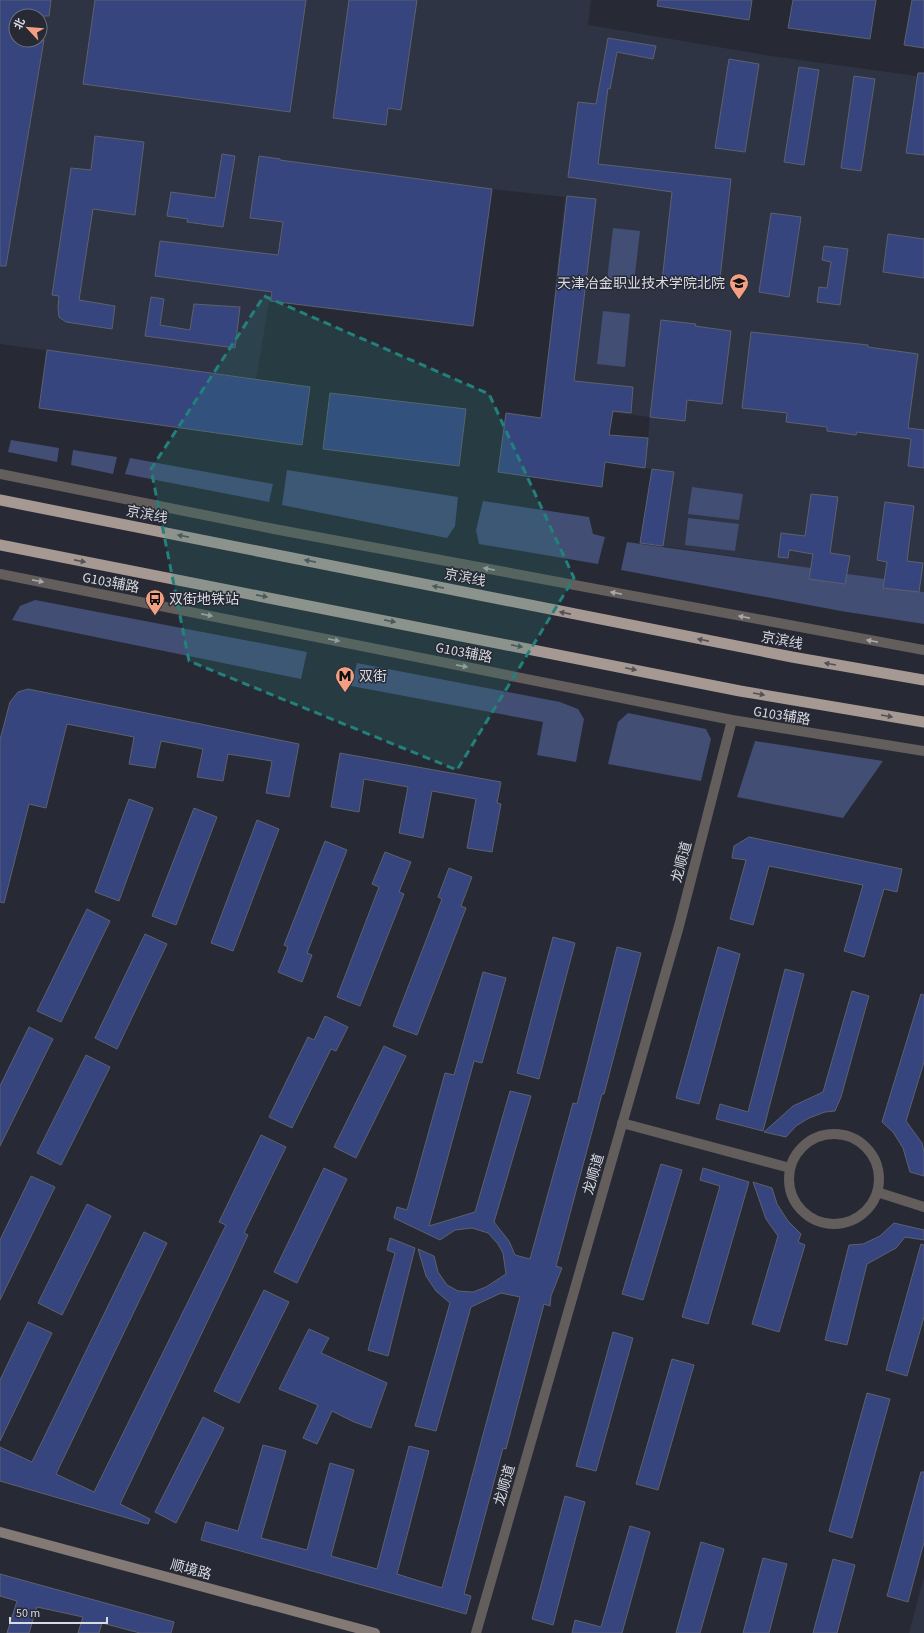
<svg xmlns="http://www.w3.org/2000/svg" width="924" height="1633" font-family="'Source Sans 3','Noto Sans SC',sans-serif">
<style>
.built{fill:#2f3444;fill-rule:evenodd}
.green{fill:#434e75}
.building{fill:#36457d;stroke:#5d616d}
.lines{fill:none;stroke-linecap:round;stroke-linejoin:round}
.minor{stroke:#635d5b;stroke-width:10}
.tertiary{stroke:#635d5b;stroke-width:10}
.secondary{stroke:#837975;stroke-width:10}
.trunk{stroke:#a69892;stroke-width:11}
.oneway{fill:#535056}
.oneway2{fill:#a9a9ac}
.marked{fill:#23807a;fill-opacity:0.2;stroke:#23807a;stroke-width:3;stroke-dasharray:8 5;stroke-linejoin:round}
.labels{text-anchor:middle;stroke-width:3;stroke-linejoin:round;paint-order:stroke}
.poi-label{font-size:14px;fill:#d8dbe2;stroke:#272a35;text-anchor:start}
.street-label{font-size:14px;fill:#d8dbe2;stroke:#272a35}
</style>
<rect width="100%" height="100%" fill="#272a35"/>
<!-- built -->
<path class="built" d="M0 0H591L588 25 771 56 924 77V592L809 579 810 568 663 546 674 472 645 468 650 417 543 404 565 197 492 189 293 162 256 379 0 344ZM16 16H40V40H16Z
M924 1577V1633H909Z"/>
<!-- green -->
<path class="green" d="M613 228 640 231 634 283 607 280Z
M603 311 630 314 625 367 597 364Z
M11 440 59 448 57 462 8 452Z
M73 450 117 457 113 474 71 465Z
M130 458 273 484 269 502 125 474Z
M287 470 458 497 455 526 447 538 282 505Z
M692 487 743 494 739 520 688 514Z
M483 501 589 517 593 534 605 537 598 564 479 544 476 530Z
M688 518 739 524 735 551 685 545Z
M627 542 811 568 809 579 845 584 847 574 885 579 884 588 924 592V624L841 611 621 570Z
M35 600 307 652 301 679 12 620 20 606Z
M357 663 560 702 578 709 584 719 576 762 537 755 543 722 351 686Z
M628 713 706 729 711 739 701 781 608 764 618 722Z
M755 741 883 761 843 818 737 797Z"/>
<!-- building -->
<path class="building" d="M0 0H51L49 16H16V40H44L6 266H0Z
M95 0H306L290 112 83 84Z
M349 0H417L401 110 388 108 386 125 333 118Z
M658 0H752L749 20 657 6Z
M793 0H876L870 39 788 28Z
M912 0H924V48L904 45Z
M608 38 656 46 653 59 617 52 610 89 608 88 598 164 731 179 719 288 662 281 672 192 568 177 578 102 596 104Z
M729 59 759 64 745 152 715 148Z
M799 67 819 70 804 165 784 162Z
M918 73H924V155L906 153Z
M854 76 875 79 861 171 841 168Z
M95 136 144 142 135 215 93 209 79 300 115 306 112 329 66 322 59 317 58 307 59 296 52 295 71 168 91 170Z
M222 154 235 156 223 227 187 222 188 219 167 216 171 192 215 198Z
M259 156 280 159V160L492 189 473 326 270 301 272 292 155 276 160 241 278 255 283 222 250 218Z
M567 196 596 199 574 381 633 387 631 413 613 411 609 435 648 438 645 468 605 462 602 487 498 472 506 413 541 418Z
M771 213 801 217 789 297 759 292Z
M888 234 924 239V278L883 272Z
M824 246 848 249 840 305 817 302 819 287 827 288 831 262 822 260Z
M151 297 164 299 160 325 190 330 194 304 240 307 235 348 145 336Z
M661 320 696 324 695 326 731 331 722 404 687 400 685 421 650 417Z
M751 332 868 345V347L918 354 908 428 924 430V468L908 466 911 439 857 432 856 435 827 431V427L786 422 787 413 742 408Z
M47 350 310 387 302 445 39 408Z
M330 393 466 409 459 466 323 449Z
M652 469 674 472 663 546 640 543Z
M811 494 838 497 830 553 850 556 845 584 809 579 813 554 789 550 788 558 778 557 781 533 805 536Z
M885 502 914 506 907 561 923 563 919 592 883 588 887 562 877 560Z
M28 689 299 744 289 797 266 793 272 761 228 754 223 781 197 777 203 749 161 741 155 768 129 764 134 737 67 724 46 808 29 804 4 903 0 902V740L10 702 18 692Z
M340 753 501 782 497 803 501 804 492 852 467 848 476 799 432 791 423 838 399 833 408 787 364 779 359 812 331 807Z
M129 799 153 808 119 901 95 892Z
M194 808 217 817 176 925 152 916Z
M257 820 279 829 233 951 211 943Z
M749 837 902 869 897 892 884 889 864 957 844 951 863 885 769 866 753 925 730 919 746 860 732 858 734 846Z
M325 841 347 850 307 953 312 955 302 982 278 972 288 947 284 945Z
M385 852 411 862 399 892 404 894 360 1006 337 997 379 887 372 884Z
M449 868 472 877 461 906 466 908 417 1035 393 1026 442 899 438 897Z
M87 909 110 921 61 1022 37 1011Z
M145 934 167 944 117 1049 95 1038Z
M553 937 575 943 539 1079 517 1073Z
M617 947 641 953 604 1094H602L556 1266 562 1268 551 1296 550 1306 544 1304 506 1449 503 1448 464 1594 471 1596 466 1614 201 1540 206 1522 238 1531 263 1445 286 1451 261 1538 307 1550 330 1463 354 1470 331 1556 377 1569 409 1446 429 1451 397 1574 442 1588 520 1297 501 1293 471 1307 436 1431 415 1426 450 1303 436 1291 426 1276 418 1249 434 1256 438 1272 447 1285 458 1291 473 1292 486 1287 506 1274 503 1253 498 1244 488 1233 472 1228 455 1230 440 1240 394 1218 397 1207 407 1210 445 1073 454 1075 483 972 506 978 482 1063 474 1061 429 1226 475 1212 510 1091 531 1096 494 1222 509 1241 515 1255 530 1259 573 1103 577 1104Z
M718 947 740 954 699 1104 676 1098Z
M785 969 804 974 763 1131 716 1119 720 1104 748 1112Z
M852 991 869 996 841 1097 835 1111 825 1112 809 1118 796 1126 786 1137 764 1132 793 1106 823 1092Z
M921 994 924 995V1062L906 1121 922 1143 924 1152V1176L910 1172 903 1148 893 1132 882 1122Z
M325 1016 348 1027 336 1051 331 1049 292 1128 269 1117 308 1037 314 1040Z
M29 1027 53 1039 0 1146V1086Z
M384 1046 406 1056 356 1158 334 1147Z
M86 1055 110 1067 61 1165 37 1153Z
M261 1135 286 1147 244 1233 248 1235 230 1274 120 1504 150 1519 148 1524 0 1481V1447L32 1462 144 1232 167 1243 56 1474 94 1492 226 1225 219 1222Z
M661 1164 682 1170 643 1300 622 1294Z
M324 1168 347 1179 297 1283 274 1272Z
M703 1168 749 1182 708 1324 682 1317 720 1186 700 1180Z
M31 1176 55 1187 0 1300V1240Z
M753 1182 772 1188 777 1204 788 1221 801 1234 798 1242 805 1245 779 1332 752 1324 778 1236 766 1219Z
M87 1204 111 1216 62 1315 38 1303Z
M894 1223 924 1230V1240L905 1237 896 1248 867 1264 847 1345 825 1340 849 1245 863 1244 880 1236Z
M390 1238 415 1248 388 1356 368 1350 395 1253 387 1250Z
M921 1244 924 1245V1317L907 1376 886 1370Z
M264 1290 289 1302 239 1403 214 1391Z
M28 1322 52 1333 0 1441V1380Z
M309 1329 329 1338 321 1353 387 1383 371 1428 354 1422 332 1411 317 1444 303 1438 318 1405 279 1389Z
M613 1332 633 1338 596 1471 576 1466Z
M672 1359 694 1365 658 1490 636 1484Z
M867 1393 890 1399 852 1538 829 1531Z
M203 1417 224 1428 176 1523 155 1512Z
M921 1472H924V1542L908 1602 887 1596Z
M565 1496 585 1502 553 1625 532 1619Z
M630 1526 650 1532 622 1633H572L575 1620 601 1627Z
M701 1542 724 1549 700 1633H676Z
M763 1558 787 1564 769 1633H743Z
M833 1559 855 1565 837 1633H813Z
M0 1574 174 1622 171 1633H140L102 1623 99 1633H78L83 1617 37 1607 29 1633H7L17 1601 0 1596Z"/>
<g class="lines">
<!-- minor -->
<path class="minor" d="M622 1123 790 1168
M789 1179a45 45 0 1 1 90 0a45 45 0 1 1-90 0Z
M877 1192 924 1207"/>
<!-- tertiary -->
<path class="tertiary" d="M0 474 274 529 924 650
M0 574 732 720 924 751
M476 1633 679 926 732 720"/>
<!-- secondary -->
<path class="secondary" d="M0 1532 375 1633"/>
<!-- trunk -->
<path class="trunk" d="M0 500 792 657 924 680
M0 545 740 691 924 722"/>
</g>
<!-- one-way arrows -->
<defs><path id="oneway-solid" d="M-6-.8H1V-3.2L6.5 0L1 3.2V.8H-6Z"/></defs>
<g class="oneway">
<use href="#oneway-solid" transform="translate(183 536) rotate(-169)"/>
<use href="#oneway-solid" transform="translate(80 561) rotate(11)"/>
<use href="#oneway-solid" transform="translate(310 561) rotate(-169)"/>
<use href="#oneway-solid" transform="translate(438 587) rotate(-169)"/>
<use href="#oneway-solid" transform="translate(262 596) rotate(11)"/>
<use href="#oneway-solid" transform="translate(565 613) rotate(-169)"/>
<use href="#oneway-solid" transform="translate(390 621) rotate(11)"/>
<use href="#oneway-solid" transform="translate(703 640) rotate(-169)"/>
<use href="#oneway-solid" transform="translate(517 646) rotate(11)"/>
<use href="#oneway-solid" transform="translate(830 664) rotate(-170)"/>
<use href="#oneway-solid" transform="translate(631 669) rotate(12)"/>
<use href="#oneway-solid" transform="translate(759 694) rotate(10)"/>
<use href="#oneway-solid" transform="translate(887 716) rotate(10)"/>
</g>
<g class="oneway2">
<use href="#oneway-solid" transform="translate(489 569) rotate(-169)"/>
<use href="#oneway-solid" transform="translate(38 581) rotate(11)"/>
<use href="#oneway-solid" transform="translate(616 593) rotate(-169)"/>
<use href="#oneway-solid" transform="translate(207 615) rotate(11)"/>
<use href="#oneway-solid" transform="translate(744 617) rotate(-169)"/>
<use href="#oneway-solid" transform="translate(334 640) rotate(11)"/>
<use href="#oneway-solid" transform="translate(872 641) rotate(-169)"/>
<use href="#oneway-solid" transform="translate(462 666) rotate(11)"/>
</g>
<!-- marked area -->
<path class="marked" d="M264 296 489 394 574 578 457 770 189 661 151 469Z"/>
<!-- icons -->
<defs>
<symbol id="university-pin" viewBox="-11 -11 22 30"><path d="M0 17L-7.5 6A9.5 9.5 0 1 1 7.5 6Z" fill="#f2a081" stroke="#272a35"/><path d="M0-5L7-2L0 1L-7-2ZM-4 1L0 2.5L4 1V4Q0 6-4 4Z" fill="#111"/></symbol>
<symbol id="bus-pin" viewBox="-11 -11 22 30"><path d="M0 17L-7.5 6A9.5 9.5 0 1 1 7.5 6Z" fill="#f2a081" stroke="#272a35"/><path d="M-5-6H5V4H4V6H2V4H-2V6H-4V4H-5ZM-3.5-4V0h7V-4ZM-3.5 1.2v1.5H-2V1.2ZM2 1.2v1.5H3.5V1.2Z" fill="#111"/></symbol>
<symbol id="metro-pin" viewBox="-11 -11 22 30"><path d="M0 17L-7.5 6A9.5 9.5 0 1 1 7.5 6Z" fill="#f2a081" stroke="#272a35"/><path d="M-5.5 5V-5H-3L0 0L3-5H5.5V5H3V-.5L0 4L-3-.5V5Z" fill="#111"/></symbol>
</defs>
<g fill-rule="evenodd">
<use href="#university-pin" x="728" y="272" width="22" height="30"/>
<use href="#bus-pin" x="144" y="588" width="22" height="30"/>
<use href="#metro-pin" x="334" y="665" width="22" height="30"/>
</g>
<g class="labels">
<!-- poi labels -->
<g class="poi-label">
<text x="725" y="288" text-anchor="end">天津冶金职业技术学院北院</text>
<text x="169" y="604">双街地铁站</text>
<text x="359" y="681">双街</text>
</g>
<!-- street labels -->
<g class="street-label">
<text transform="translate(147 514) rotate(11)" y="5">京滨线</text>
<text transform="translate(465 577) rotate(11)" y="5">京滨线</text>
<text transform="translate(111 582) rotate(11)" y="5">G103辅路</text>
<text transform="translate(782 640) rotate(11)" y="5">京滨线</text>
<text transform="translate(464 652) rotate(11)" y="5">G103辅路</text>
<text transform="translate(782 715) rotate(9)" y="5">G103辅路</text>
<text transform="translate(681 862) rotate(-75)" y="5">龙顺道</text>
<text transform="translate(593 1174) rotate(-74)" y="5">龙顺道</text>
<text transform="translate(504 1485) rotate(-74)" y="5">龙顺道</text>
<text transform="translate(191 1569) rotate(15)" y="5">顺境路</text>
</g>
</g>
<!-- north arrow -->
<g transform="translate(28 28) rotate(296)"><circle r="19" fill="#272a35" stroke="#6e717a"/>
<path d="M0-3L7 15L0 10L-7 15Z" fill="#f2a081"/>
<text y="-6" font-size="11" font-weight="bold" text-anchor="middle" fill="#d8dbe2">北</text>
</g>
<!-- scale -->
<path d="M10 1617v6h97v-6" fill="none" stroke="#d8dbe2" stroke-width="2"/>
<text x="16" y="1617" font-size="12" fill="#d8dbe2" stroke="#272a35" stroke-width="3" paint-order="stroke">50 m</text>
</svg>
